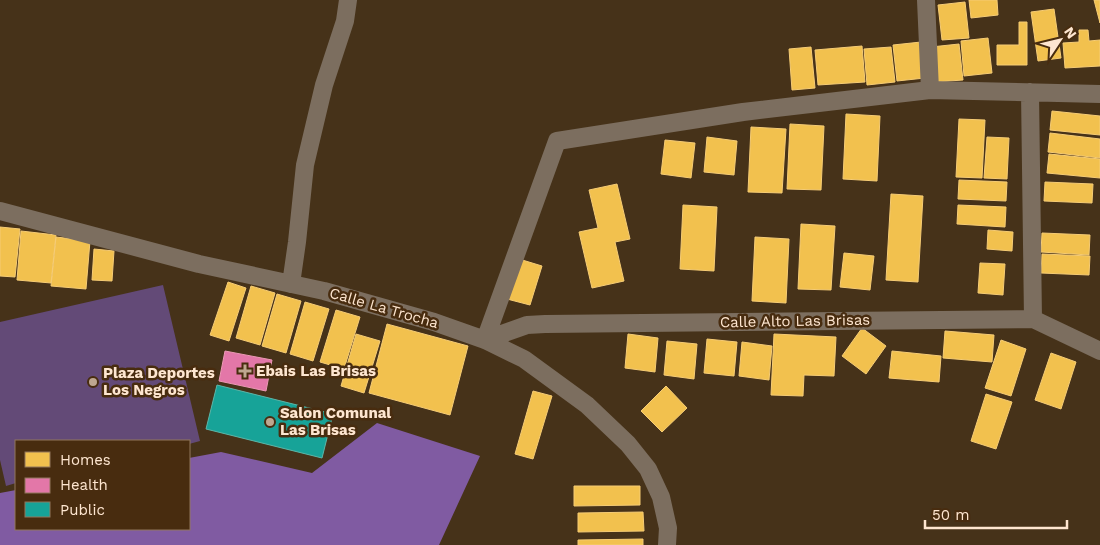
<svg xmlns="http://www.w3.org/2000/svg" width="1100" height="545" font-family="'Work Sans',sans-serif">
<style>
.green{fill:#634a77}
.forest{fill:#805ba2}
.homes{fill:#f2c14e;stroke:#f6cc75}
.health{fill:#e377a8;stroke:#eb98b4}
.public{fill:#17a398;stroke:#5cb7a9}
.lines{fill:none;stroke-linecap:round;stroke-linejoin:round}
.minor{stroke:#7c6e5f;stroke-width:18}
.poi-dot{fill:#bea790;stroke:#482c0f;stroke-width:2}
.labels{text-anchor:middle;stroke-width:5;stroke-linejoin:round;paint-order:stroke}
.street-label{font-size:15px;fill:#fee6d0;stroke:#482c0f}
.poi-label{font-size:15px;font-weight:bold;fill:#fee6d0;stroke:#482c0f;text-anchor:start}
</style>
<rect width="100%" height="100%" fill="#463219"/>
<!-- green -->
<path class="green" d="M163 285 200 441 189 444V441H16V483L6 486 0 460V322Z"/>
<!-- forest -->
<path class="forest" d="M377 423 480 456 439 545H0V493L16 490V529H189V458L221 452 312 473Z"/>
<!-- homes -->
<path class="homes" d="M969 0H997L998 15 971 18Z
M1094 0H1100V23Z
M965 2 969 38 942 40 938 5Z
M1054 9 1061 58 1038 61 1031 12Z
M1019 22H1027V65H997V45H1019Z
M1079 30H1088L1089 41 1100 40V66L1065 68 1063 43 1079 42Z
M988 38 992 73 964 76 961 41Z
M921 42 925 78 897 81 893 45Z
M959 44 963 80 935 82 931 47Z
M862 46 865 82 818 85 815 50Z
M811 47 815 88 792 90 789 49Z
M891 47 895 82 867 85 864 49Z
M1052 111 1100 116V135L1050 130Z
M846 114 880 116 877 181 843 179Z
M959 119 985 120 982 178 956 177Z
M790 124 824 126 821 190 787 189Z
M751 127 786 129 782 193 748 192Z
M1050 133 1100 139V158L1048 152Z
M707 137 737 141 734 175 704 172Z
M987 137 1009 138 1007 179 984 178Z
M665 140 695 143 691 178 661 174Z
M1049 154 1100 159V178L1047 173Z
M959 180 1007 182 1006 201 958 199Z
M1045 182 1093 184 1092 203 1044 201Z
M617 184 630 239 615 242 624 281 592 288 579 232 598 228 589 190Z
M891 194 923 196 918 282 886 280Z
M683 205 717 207 714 271 680 269Z
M958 205 1006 207 1005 227 957 224Z
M801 224 835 226 831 290 798 289Z
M0 227 20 229 15 277 0 276Z
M988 230 1013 232 1012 251 987 249Z
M21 231 56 235 51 283 17 280Z
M1042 233 1090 235 1089 255 1041 252Z
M56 237 90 241 86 289 51 286Z
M755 237 789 239 786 303 752 301Z
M94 249 114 251 112 281 92 280Z
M844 253 874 256 870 290 840 287Z
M1042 254 1090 256 1089 275 1041 273Z
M519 259 542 266 530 305 507 299Z
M980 263 1005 264 1003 295 978 293Z
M228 282 246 288 229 341 210 335Z
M251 286 275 293 260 345 236 338Z
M277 294 301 301 286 353 262 346Z
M305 302 329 309 313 361 290 354Z
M336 310 360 317 344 369 320 362Z
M387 324 468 346 450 415 369 393Z
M862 328 886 346 866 374 842 356Z
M945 331 994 335 992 362 943 358Z
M356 334 380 341 364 393 341 386Z
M628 334 658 338 655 372 625 368Z
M774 334 836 337 834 376 804 375 803 396 771 395Z
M707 339 737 342 734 376 704 373Z
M1001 340 1026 349 1011 396 985 388Z
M667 341 697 344 694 379 664 375Z
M742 342 772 346 769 380 739 376Z
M892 351 941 356 939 382 889 378Z
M1051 353 1076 362 1061 409 1035 400Z
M666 386 687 408 662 432 641 411Z
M533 391 552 396 533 459 515 454Z
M986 394 1012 402 996 449 971 441Z
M574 486H640V505L574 506Z
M643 512 644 531 578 532V513Z
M643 539V545H578V540Z"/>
<!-- health -->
<path class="health" d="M225 351 272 360 266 391 219 381Z"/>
<!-- public -->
<path class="public" d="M217 385 333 414 322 458 206 429Z"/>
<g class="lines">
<!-- minor -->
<path class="minor" d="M926 0 930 90
M1030 92 1033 319
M0 211 199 264 324 291 434 322 485 340 524 359 587 405 628 444 648 469 661 497 668 528 667 545
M291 284 297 242 305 165 324 85 345 21 348 0
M485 340 557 141 743 112 930 90 1100 94
M485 340 527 325 545 324 1033 319 1100 351"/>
</g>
<!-- markers -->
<g class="poi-dot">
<path d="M242.5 363.5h5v5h5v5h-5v5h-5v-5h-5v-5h5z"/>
<circle cx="93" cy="382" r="5"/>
<circle cx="270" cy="422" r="5"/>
</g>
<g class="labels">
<!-- street labels -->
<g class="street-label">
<text transform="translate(384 308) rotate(16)" y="5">Calle La Trocha</text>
<text transform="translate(795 321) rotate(-1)" y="5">Calle Alto Las Brisas</text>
</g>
<!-- poi labels -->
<g class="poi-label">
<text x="256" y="376">Ebais Las Brisas</text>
<text x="103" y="378">Plaza Deportes<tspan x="103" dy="17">Los Negros</tspan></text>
<text x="280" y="418">Salon Comunal<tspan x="280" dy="17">Las Brisas</tspan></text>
</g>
</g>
<!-- legend -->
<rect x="15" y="440" width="175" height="90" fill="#482c0f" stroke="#91765c"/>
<rect x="25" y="452" width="25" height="15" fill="#f2c14e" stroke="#91765c"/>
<text x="60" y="465" font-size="15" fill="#fee6d0">Homes</text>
<rect x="25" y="478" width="25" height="15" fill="#e377a8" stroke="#91765c"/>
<text x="60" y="490" font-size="15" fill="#fee6d0">Health</text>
<rect x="25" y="502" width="25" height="15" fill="#17a398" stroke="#91765c"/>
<text x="60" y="515" font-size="15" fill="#fee6d0">Public</text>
<!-- north arrow -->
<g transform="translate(1060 40) rotate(55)" stroke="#482c0f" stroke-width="4" paint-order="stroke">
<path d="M0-4L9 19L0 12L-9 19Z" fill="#fee6d0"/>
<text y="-8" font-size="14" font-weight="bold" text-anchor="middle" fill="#fee6d0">N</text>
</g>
<!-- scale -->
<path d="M925 520v8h142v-8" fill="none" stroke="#fee6d0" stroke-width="2.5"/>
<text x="932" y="520" font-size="15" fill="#fee6d0" stroke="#482c0f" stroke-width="4" paint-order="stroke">50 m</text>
</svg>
